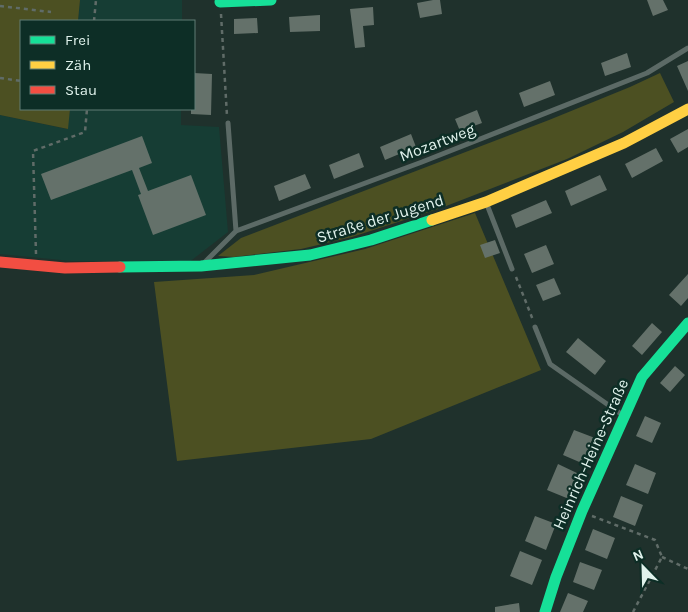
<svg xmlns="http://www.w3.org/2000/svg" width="688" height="612" font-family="Karla,sans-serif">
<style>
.built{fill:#163d34}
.green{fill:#4c5022}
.building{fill:#64716a}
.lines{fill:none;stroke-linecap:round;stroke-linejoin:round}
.path{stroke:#606c68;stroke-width:2.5;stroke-dasharray:4 4;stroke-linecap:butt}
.lane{stroke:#5c6a66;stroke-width:5}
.fast{stroke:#16e098;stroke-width:11}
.slow{stroke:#ffcf43;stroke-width:11}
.jam{stroke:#f24e42;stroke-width:11}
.labels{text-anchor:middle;stroke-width:5;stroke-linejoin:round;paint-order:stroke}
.street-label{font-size:16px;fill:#e0f2ec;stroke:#0d2e26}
</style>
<rect width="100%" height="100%" fill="#1f312c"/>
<!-- built -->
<path class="built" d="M80 0H182V21H78Z
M70 109H181V125L219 127 228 232 188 263 71 261 0 254V115L67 129Z"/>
<!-- green -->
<path class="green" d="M0 0H80L78 21H21V109H70L68 129 0 115Z
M660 73 674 102 623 132 567 159 441 208 352 237 301 249 234 257 218 256 241 238 549 120 630 87Z
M475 213 541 370 371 439 177 461 154 282 254 275 365 249Z"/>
<!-- building -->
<path class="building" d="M433 0H440L442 14 420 18 417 3Z
M647 0H663L668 10 653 16Z
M373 7 374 25 363 26 365 47 355 48 350 9Z
M320 15V31L290 32 289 17Z
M257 18 258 33 234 34V19Z
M627 53 631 67 605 76 601 63Z
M688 61V91L677 66Z
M194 73 212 74 211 115 191 114V109H194Z
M550 81 555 95 524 107 519 93Z
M477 110 482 123 460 131 455 119Z
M688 129V147L678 153 670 139Z
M411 134 416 147 385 160 380 147Z
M142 136 152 163 139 168 148 191 191 175 206 215 153 235 138 195 141 194 132 170 51 200 41 174Z
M656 148 663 161 632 178 625 164Z
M359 153 364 167 334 179 329 165Z
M305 174 311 188 279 201 274 186Z
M600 175 607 190 571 206 565 191Z
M546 200 552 213 516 228 511 215Z
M495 240 500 253 485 258 480 245Z
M546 245 554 264 532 273 524 254Z
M688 274V298L681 306 669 295Z
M554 278 561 294 543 301 536 285Z
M652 323 662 332 642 355 632 346Z
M578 338 606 361 595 375 566 352Z
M675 366 685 375 670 392 660 383Z
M645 416 661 423 652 443 636 436Z
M574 430 595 438 584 464 563 455Z
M558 464 579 474 569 499 547 490Z
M635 464 656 473 648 494 626 485Z
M621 496 643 505 635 526 613 517Z
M535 516 556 524 546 550 525 541Z
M593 529 615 538 607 559 585 550Z
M520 551 542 560 532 585 510 576Z
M580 562 602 570 594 590 573 582Z
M568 593 588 601 583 612H560Z
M519 603 520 612H495V607Z"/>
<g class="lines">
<!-- path -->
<path class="path" d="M0 6 51 12
M221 14 227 116
M94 21 96 0
M0 78 21 81
M36 254 33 151 85 132 87 109
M516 277 533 320
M592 516 655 540 662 557 633 612
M662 557 688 569"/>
<!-- lane -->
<path class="lane" d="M228 123 236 231
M486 202 512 269
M205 262 236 231 422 162 647 73 688 48
M535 327 550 364 624 416"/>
<!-- fast -->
<path class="fast" d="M220 2 271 0
M120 267 201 266 310 255 371 240 432 220
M545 612 556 577 582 511 642 377 688 323"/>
<!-- slow -->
<path class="slow" d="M432 220 486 202 624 143 688 109"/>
<!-- jam -->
<path class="jam" d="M0 262 65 268 120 267"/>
</g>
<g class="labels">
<!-- street labels -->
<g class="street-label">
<text transform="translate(437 142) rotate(-21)" y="6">Mozartweg</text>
<text transform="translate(380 218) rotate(-17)" y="6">Straße der Jugend</text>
<text transform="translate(590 454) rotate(-66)" y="6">Heinrich-Heine-Straße</text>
</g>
</g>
<!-- legend -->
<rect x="20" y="20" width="175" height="90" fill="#0d2e26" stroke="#617c75"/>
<rect x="30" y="36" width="25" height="8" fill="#16e098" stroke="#617c75"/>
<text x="65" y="45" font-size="15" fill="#e0f2ec">Frei</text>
<rect x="30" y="61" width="25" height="8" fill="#ffcf43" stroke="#617c75"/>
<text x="65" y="70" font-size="15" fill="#e0f2ec">Zäh</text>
<rect x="30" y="86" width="25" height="8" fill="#f24e42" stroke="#617c75"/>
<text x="65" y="95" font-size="15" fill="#e0f2ec">Stau</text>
<!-- north arrow -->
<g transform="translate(643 567) rotate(337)" stroke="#0d2e26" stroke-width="4" paint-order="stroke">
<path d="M0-4L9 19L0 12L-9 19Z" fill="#e0f2ec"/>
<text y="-8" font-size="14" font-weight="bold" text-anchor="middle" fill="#e0f2ec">N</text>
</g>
</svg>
